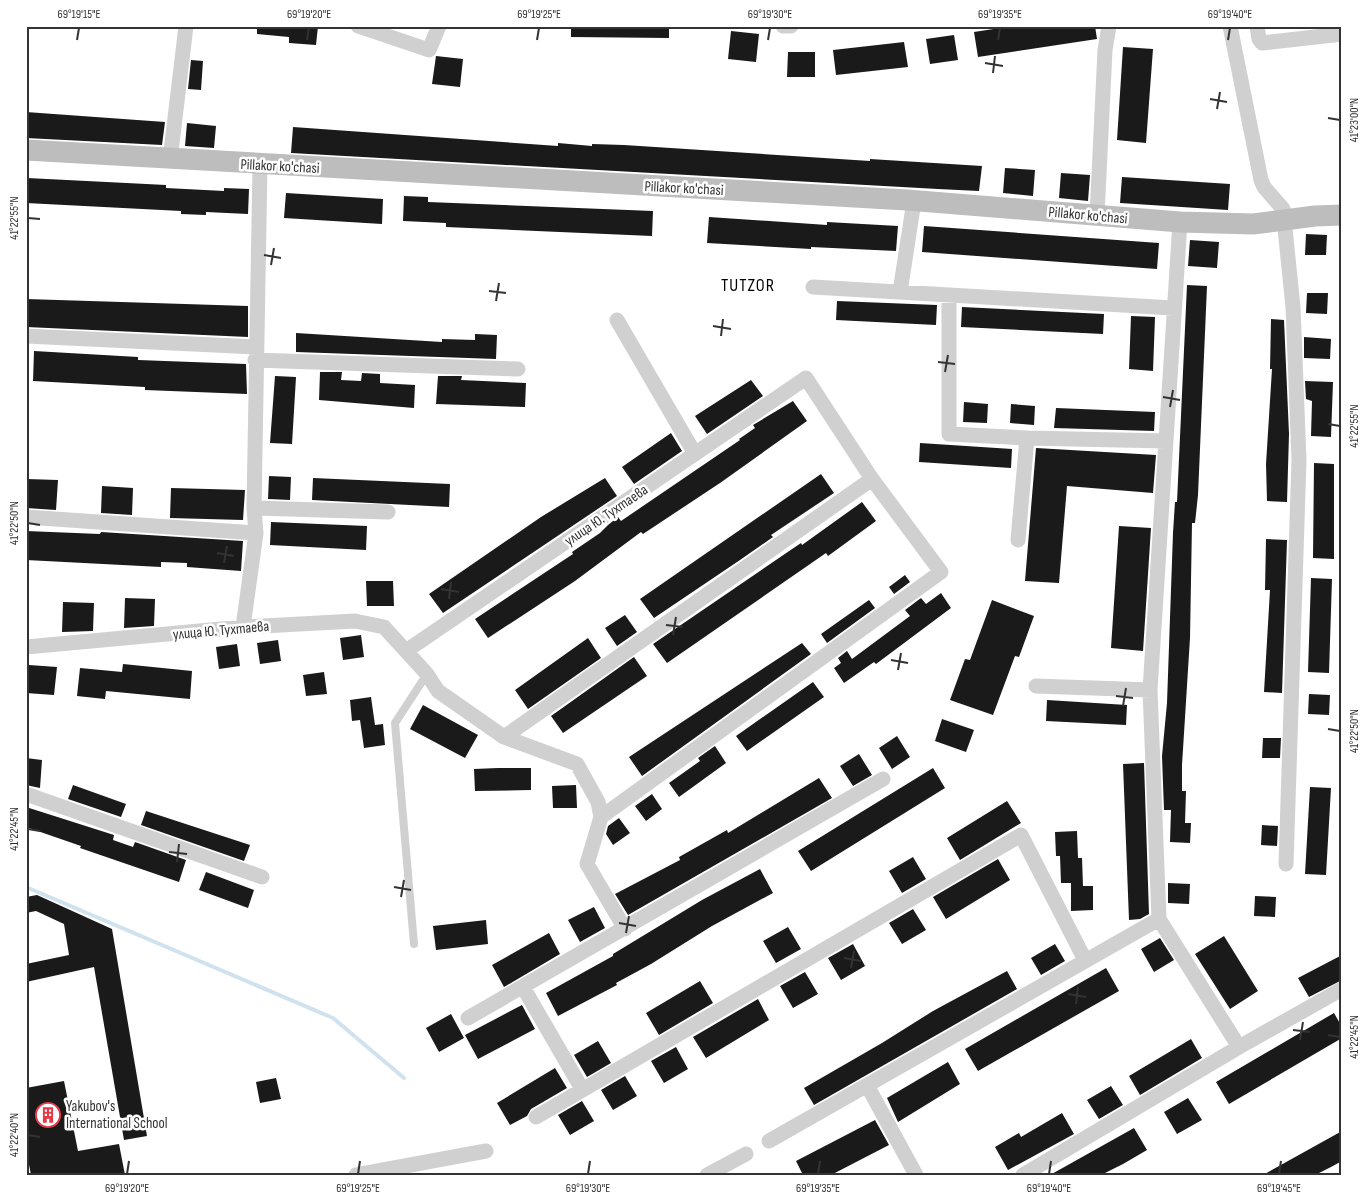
<svg xmlns="http://www.w3.org/2000/svg" width="1368" height="1201" font-family="'Sofia Sans Condensed',sans-serif">
<style>
.lines{fill:none;stroke-linecap:round;stroke-linejoin:round}
.stream{stroke:#cfe2ee;stroke-width:4}
.building{fill:#1a1a1a}
.lane{stroke:#d0d0d0;stroke-width:8}
.street{stroke:#d0d0d0;stroke-width:15}
.secondary{stroke:#bdbdbd;stroke-width:21}
.ticks{fill:none;stroke:#333;stroke-width:2}
.labels{text-anchor:middle;stroke-width:5;stroke-linejoin:round;paint-order:stroke}
.street-label{font-size:15px;fill:#333;stroke:#fff}
.poi-label{font-size:15px;fill:#333;stroke:#fff;text-anchor:start}
.quarter-label{font-size:18px;letter-spacing:1px;fill:#000;stroke:#fff}
.neatline{fill:none;stroke:#333;stroke-width:2}
.ticks-label{font-size:12px;text-anchor:middle;fill:#333}
</style>
<rect width="100%" height="100%" fill="#fff"/>
<g class="lines">
<!-- stream -->
<path class="stream" d="M26 887 333 1018 404 1078"/>
</g>
<!-- building -->
<path class="building" d="M257 26H318L316 45 289 43V37L257 34Z
M571 26H669V38L571 37Z
M1013 26H1095L1097 39 978 57 974 32Z
M731 31 759 34 756 62 728 59Z
M954 35 958 60 930 64 926 39Z
M904 42 908 67 836 75 833 50Z
M1123 47 1153 49 1146 143 1117 140Z
M788 52H815V77H787Z
M436 56 463 59 460 87 432 84Z
M191 60 203 61 201 90 188 89Z
M26 112 165 122 162 145 26 138Z
M187 123 216 126 214 148 185 146Z
M293 127 558 146V143L592 146V144L624 145 870 161V159L982 166 979 191 938 189 291 153Z
M1005 168 1035 170 1033 196 1003 193Z
M1061 173 1090 175 1088 201 1059 198Z
M1122 177 1230 184 1228 210 1120 203Z
M27 178 166 185V188L224 191V188L249 189 248 214 206 212V215L181 214V211L26 203Z
M286 193 383 199 382 224 284 218Z
M404 196 428 197V202L653 211 652 236 446 227V223L403 221Z
M709 217 827 225V222L898 226 896 251 811 247V249L707 243Z
M924 226 1159 243 1157 269 922 252Z
M1306 234 1327 235 1326 255H1305Z
M1190 240 1219 242 1217 268 1188 266Z
M1187 285 1207 286 1198 495 1195 523H1192L1190 638 1182 765V791H1186L1185 823H1191L1190 843 1170 842 1171 810H1164L1162 756 1167 703 1173 533 1175 502H1177Z
M1307 293H1328L1327 314 1306 313Z
M26 299 248 306V337L26 327Z
M837 301 937 305 936 325 836 320Z
M962 307 1104 314 1103 334 961 327Z
M1131 316 1155 317 1153 371 1129 369Z
M1271 319 1284 320 1289 434 1287 502 1267 501 1266 464 1272 369H1270Z
M296 333 442 342V339L475 340V334L497 335 496 359 296 352Z
M1304 337 1331 339 1330 359 1304 358Z
M34 351 138 357V360L246 364 247 394 145 390V387L33 381Z
M320 372H342L341 380 361 381 362 373 380 374V383L415 385 414 408 319 400Z
M275 376 296 377 292 444 270 443Z
M438 376H462L461 380 526 383 525 407 436 404Z
M751 380 763 396 707 434 695 416Z
M1305 381 1333 382 1331 437 1311 436 1312 401 1306 399Z
M793 401 807 421 720 483 643 534 641 532 575 581 488 638 475 619 573 554 572 552 600 533 608 525 618 517 621 521 740 440 739 439 755 428 753 425Z
M964 402 988 404 987 423 963 422Z
M1011 404 1035 406 1034 425 1010 423Z
M1056 408 1155 412 1154 431 1054 428Z
M671 433 682 451 634 484 622 467Z
M920 443 1012 449 1011 468 919 462Z
M1036 448 1156 455 1153 493 1067 486 1059 583 1025 581Z
M1314 463 1334 464V559L1313 558Z
M821 474 834 493 771 535 773 537 740 560 654 618 640 599Z
M269 476 291 477 290 500 268 499Z
M313 478 450 484 449 507 312 500Z
M605 478 617 496 443 613 429 594 541 517Z
M27 479 58 480 56 510 26 508Z
M102 486 133 488 132 515 101 513Z
M171 488 245 490 243 520 170 518Z
M862 502 876 521 828 556 826 553 667 663 653 644 801 543 802 545Z
M271 522 367 526 366 550 270 545Z
M1119 526 1151 528 1143 651 1111 648Z
M26 531 100 534 101 532 243 541 241 571 187 567V563L161 562V567L26 560Z
M1266 539 1287 540 1282 693 1264 692 1270 590H1265Z
M905 575 910 582 894 594 889 587Z
M1311 578 1332 579 1329 673 1308 672Z
M366 581H393L394 606H367Z
M941 593 951 608 876 664 874 662 844 683 834 668 841 663 838 658 847 651 852 659 910 616 905 610 921 598 926 604Z
M125 598 155 599 154 626 124 628Z
M869 600 875 608 827 643 821 634Z
M992 600 1034 616 1019 657 1015 656 993 715 950 700 965 659 970 660Z
M63 602 94 603 93 631 62 632Z
M625 615 637 632 617 646 605 628Z
M361 635 364 657 343 660 340 638Z
M588 638 601 658 528 709 515 690Z
M278 640 281 661 260 664 257 643Z
M802 643 811 654 642 776 629 757Z
M237 644 240 666 219 669 216 647Z
M634 657 647 676 563 733 551 716Z
M123 664 192 671 190 699 106 691 105 699 77 696 80 668 122 672Z
M29 665 57 667 54 695 26 693Z
M324 672 327 694 306 696 303 675Z
M813 682 824 697 747 751 736 736Z
M1309 694 1330 695 1329 715 1308 714Z
M371 697 375 725 383 724 385 745 364 748 360 720 352 721 350 700Z
M1047 700 1127 705 1126 725 1046 721Z
M423 705 478 735 465 758 410 729Z
M942 719 974 730 966 752 935 741Z
M897 736 910 757 892 769 879 748Z
M1263 738H1281L1280 758H1262Z
M715 746 726 763 679 797 669 783 700 761 698 758Z
M859 754 872 775 853 786 840 766Z
M26 758 42 760 40 788 26 785Z
M1144 763 1149 914 1140 919 1129 920 1123 764Z
M498 768H531V790L475 791 474 769Z
M933 768 945 788 811 871 798 851Z
M819 778 832 798 628 915 615 894 680 860 679 857 727 830 728 833Z
M73 785 126 804 121 817 68 799Z
M576 785 577 808H553L552 786Z
M1310 787 1331 788 1326 875 1305 874Z
M652 794 662 809 646 821 635 806Z
M1007 801 1021 823 960 860 947 838Z
M26 807 114 835 113 840 133 847 135 842 186 860 179 882 80 848 81 846 26 827Z
M146 811 250 845 244 861 141 825Z
M619 818 630 833 613 845 606 834 608 826Z
M1262 825 1278 826 1277 846 1261 845Z
M1077 831 1078 858H1082L1083 886H1093V910L1071 911V883H1061L1060 856H1056L1055 832Z
M913 857 926 879 902 893 889 871Z
M998 859 1010 880 946 919 933 897Z
M760 869 773 893 712 926 651 964 616 983 617 985 558 1016 546 993 613 956V954L702 900Z
M206 872 254 890 248 908 199 890Z
M1168 883 1190 884 1189 904 1168 903Z
M37 895 112 929 147 1136 124 1140 94 967 26 982V964L69 955 64 924 36 911 26 913V897Z
M1255 896 1276 897 1275 917 1254 916Z
M594 907 605 928 580 942 568 920Z
M913 909 926 930 902 944 889 923Z
M486 920 488 944 436 950 433 926Z
M788 927 801 949 776 963 763 941Z
M549 933 560 954 504 987 492 965Z
M1224 936 1258 991 1230 1009 1195 954Z
M1160 938 1174 960 1154 972 1141 949Z
M853 944 865 966 841 980 828 958Z
M1055 944 1065 961 1041 975 1031 958Z
M1342 955V980L1309 997 1298 978Z
M1106 968 1119 991 978 1071 965 1049Z
M1007 971 1017 989 814 1105 804 1088 882 1043 933 1011Z
M805 972 818 994 793 1008 780 986Z
M700 981 713 1003 659 1035 646 1013Z
M758 999 769 1020 706 1058 693 1037Z
M522 1005 535 1029 478 1059 465 1035Z
M1334 1013 1342 1027V1038L1229 1104 1216 1082Z
M451 1014 464 1038 439 1052 426 1028Z
M1191 1039 1202 1058 1140 1095 1129 1076Z
M598 1041 611 1063 587 1077 574 1055Z
M676 1047 688 1069 664 1083 651 1061Z
M948 1062 960 1084 898 1122 887 1098Z
M555 1068 567 1088 531 1109 527 1116 510 1125 497 1103Z
M625 1076 637 1096 613 1110 601 1090Z
M276 1078 281 1099 260 1103 256 1082Z
M64 1081 78 1151 119 1144 125 1175H31L26 1149V1088Z
M1111 1086 1123 1105 1099 1119 1087 1100Z
M1188 1098 1202 1120 1177 1134 1164 1112Z
M582 1101 594 1121 570 1135 558 1115Z
M1062 1113 1074 1134 1008 1170 995 1147 1019 1133 1021 1137Z
M875 1120 889 1145 831 1175H803L796 1161Z
M1134 1128 1147 1150 1123 1164 1101 1175H1050Z
M1342 1131V1161L1331 1167 1315 1175H1263Z"/>
<g class="lines">
<!-- lane -->
<path class="lane" d="M414 944 395 723 427 674"/>
<!-- street -->
<path class="street" d="M358 26 429 50 439 26
M783 26H791
M1230 26 1261 180 1264 187 1283 209 1293 307 1299 460 1286 864
M1257 26 1259 39 1262 43 1342 34
M170 160 186 26
M1097 216 1105 50 1109 26
M1180 222 1150 690 1159 919 1239 1047
M813 287 1173 308
M900 292 914 201
M949 295V434L1027 438 1166 441
M617 320 695 454
M26 336 256 347
M255 360 518 369
M254 508 388 512
M26 517 256 533
M1018 540 1027 438
M243 627 256 533 254 508 260 165
M26 647 243 627 355 621 384 627 427 674 438 691 504 737 577 764 598 802 601 817 587 864 625 929
M406 651 806 378 872 479 941 572 601 817
M1036 686 1150 690
M504 737 872 479
M26 794 262 877
M523 987 582 1089
M468 1018 883 779
M868 1087 916 1175
M536 1117 1021 835 1085 960
M769 1141 1159 919
M356 1175 486 1151
M707 1175 746 1154
M1023 1175 1239 1047 1342 989"/>
<!-- secondary -->
<path class="secondary" d="M26 150 907 200 1180 222 1253 224 1315 216 1342 215"/>
</g>
<!-- ticks -->
<path class="ticks" d="M77 40 79 28M307 40 309 28M537 40 539 28M768 40 770 28M998 40 1000 28M1228 40 1230 28M985 63 1003 66M993 73 995 56M1210 99 1227 102M1217 109 1220 92M1328 118 1340 120M28 218 40 219M264 255 281 258M271 265 274 248M489 291 506 293M496 301 499 283M713 326 731 329M721 336 723 319M938 362 955 364M945 372 948 355M1163 397 1180 400M1170 407 1173 390M1328 424 1340 426M28 523 40 525M217 553 234 556M224 563 227 546M441 589 459 592M449 599 451 582M666 625 683 627M673 635 676 617M891 660 908 663M898 670 901 653M1116 696 1133 698M1123 706 1126 688M1328 729 1340 731M28 829 40 831M169 852 187 854M177 862 179 844M394 887 411 890M401 897 404 880M619 923 636 926M626 933 629 916M844 958 861 961M851 968 854 951M1068 994 1086 997M1076 1004 1078 987M1293 1030 1310 1032M1328 1035 1340 1037M1300 1040 1303 1022M28 1135 40 1137M127 1174 129 1161M358 1174 360 1161M588 1174 590 1161M818 1174 820 1161M1049 1174 1051 1161M1279 1174 1281 1161"/>
<!-- icons -->
<defs>
<symbol id="building-ring" viewBox="-11 -11 22 22"><circle r="9.5" fill="#fff" stroke="#e63946" stroke-width="1.5"/><path d="M-4-6H4V6H1V3H-1V6H-4ZM-2.5-4.3h1.7v1.8h-1.7ZM.8-4.3h1.7v1.8H.8ZM-2.5-1h1.7V.8h-1.7ZM.8-1h1.7V.8H.8Z" fill="#e63946"/></symbol>
</defs>
<g fill-rule="evenodd">
<use href="#building-ring" x="34" y="1101" width="28" height="28"/>
</g>
<g class="labels">
<!-- street labels -->
<g class="street-label">
<text transform="translate(280 166) rotate(3)" y="5">Pillakor ko'chasi</text>
<text transform="translate(684 188) rotate(3)" y="5">Pillakor ko'chasi</text>
<text transform="translate(1088 215) rotate(5)" y="5">Pillakor ko'chasi</text>
<text transform="translate(606 515) rotate(-34)" y="5">улица Ю. Тухтаева</text>
<text transform="translate(221 630) rotate(-5)" y="5">улица Ю. Тухтаева</text>
</g>
<!-- poi labels -->
<g class="poi-label">
<text x="66" y="1111">Yakubov's<tspan x="66" dy="17">International School</tspan></text>
</g>
<!-- quarter labels -->
<g class="quarter-label">
<text x="748" y="291">TUTZOR</text>
</g>
</g>
<!-- border -->
<rect width="1368" height="1201" fill="none" stroke="#ffffff" stroke-width="55"/>
<rect x="28" y="28" width="1312" height="1146" class="neatline"/>
<g class="ticks-label">
<text x="79" y="18">69°19'15"E</text>
<text x="309" y="18">69°19'20"E</text>
<text x="539" y="18">69°19'25"E</text>
<text x="770" y="18">69°19'30"E</text>
<text x="1000" y="18">69°19'35"E</text>
<text x="1230" y="18">69°19'40"E</text>
<text transform="translate(1354 120) rotate(-90)" y="4">41°23'00"N</text>
<text transform="translate(14 218) rotate(-90)" y="4">41°22'55"N</text>
<text transform="translate(1354 426) rotate(-90)" y="4">41°22'55"N</text>
<text transform="translate(14 523) rotate(-90)" y="4">41°22'50"N</text>
<text transform="translate(1354 731) rotate(-90)" y="4">41°22'50"N</text>
<text transform="translate(14 829) rotate(-90)" y="4">41°22'45"N</text>
<text transform="translate(1354 1037) rotate(-90)" y="4">41°22'45"N</text>
<text transform="translate(14 1135) rotate(-90)" y="4">41°22'40"N</text>
<text x="127" y="1192">69°19'20"E</text>
<text x="358" y="1192">69°19'25"E</text>
<text x="588" y="1192">69°19'30"E</text>
<text x="818" y="1192">69°19'35"E</text>
<text x="1049" y="1192">69°19'40"E</text>
<text x="1279" y="1192">69°19'45"E</text>
</g>
</svg>
